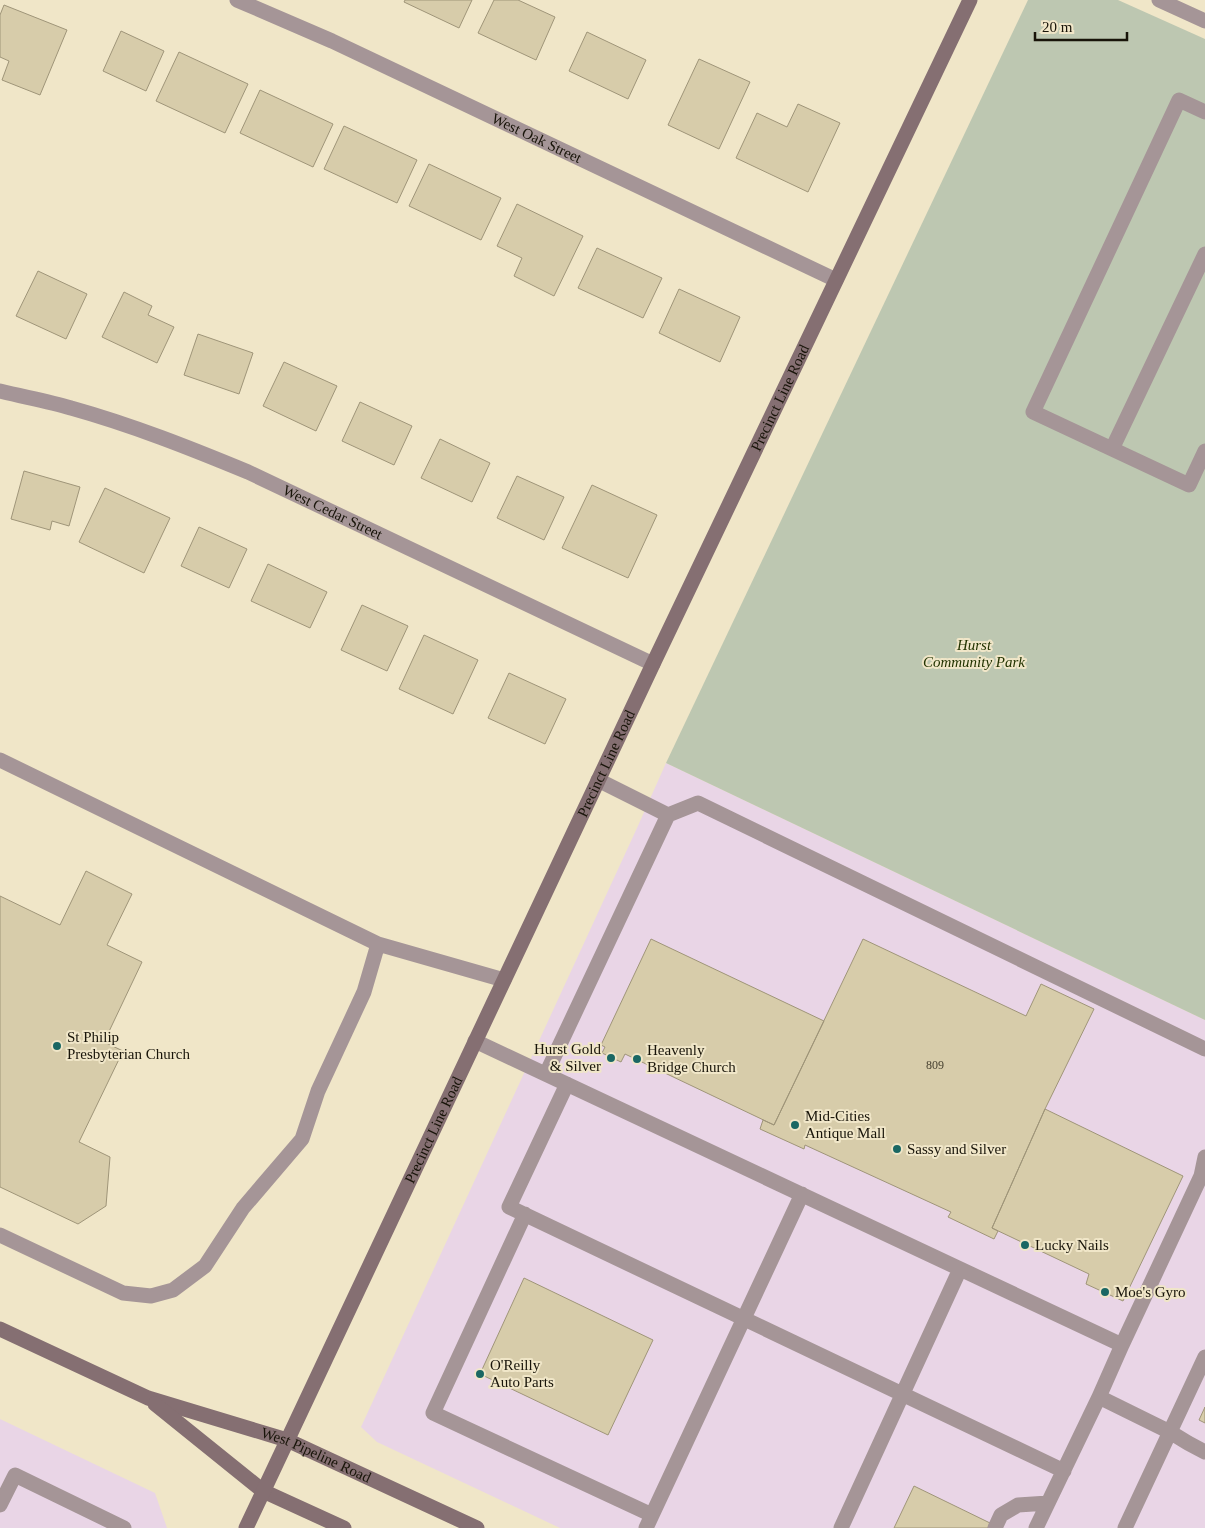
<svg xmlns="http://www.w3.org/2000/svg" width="1205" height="1528" font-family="Georgia,serif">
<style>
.commercial{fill:#e9d5e6}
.green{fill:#bdc7b1}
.building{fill:#d7ccaa;stroke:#9f9579}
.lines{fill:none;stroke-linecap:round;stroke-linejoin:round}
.lane{stroke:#a59597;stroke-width:15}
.street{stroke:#a59597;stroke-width:15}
.secondary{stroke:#856f72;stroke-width:15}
.poi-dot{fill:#1a6763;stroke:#f0e6c8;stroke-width:2}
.labels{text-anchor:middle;stroke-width:4;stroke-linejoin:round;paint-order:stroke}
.number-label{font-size:12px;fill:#484231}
.street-label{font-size:15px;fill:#181409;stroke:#f0e6c8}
.park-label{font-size:15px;font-style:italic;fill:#230;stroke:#f0e6c8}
.poi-label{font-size:15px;fill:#181409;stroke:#f0e6c8;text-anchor:start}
</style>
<rect width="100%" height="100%" fill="#f0e6c8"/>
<!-- commercial -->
<path class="commercial" d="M666 763 1205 1020V1528H560L377 1442 361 1427 637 828Z
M0 1419 155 1493 167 1528H0Z"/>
<!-- green -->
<path class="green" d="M1028 0H1118L1205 39V1020L666 763Z"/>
<!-- building -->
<path class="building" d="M405 0H472L459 28 404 2Z
M494 0H518L555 17 536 60 478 33Z
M4 5 67 30 40 95 2 80 9 61 0 57V15Z
M121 31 164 51 146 91 103 71Z
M587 32 646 60 628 99 569 71Z
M179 52 248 84 225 133 156 101Z
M699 59 750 82 719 149 668 125Z
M260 90 333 124 313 167 240 133Z
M798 104 840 123 808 192 736 158 757 113 787 127Z
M344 126 417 160 397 203 324 169Z
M429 164 501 198 481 240 409 206Z
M517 204 583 236 554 296 514 276 522 258 497 246Z
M597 248 662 278 643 318 578 288Z
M38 271 87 294 66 339 16 316Z
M679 289 740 317 720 362 659 333Z
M124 292 152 306 148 315 174 327 157 363 102 337Z
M198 334 253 353 239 394 184 375Z
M284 362 337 386 316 431 263 406Z
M360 402 412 426 394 465 342 441Z
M440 439 490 463 472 502 421 478Z
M24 471 80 487 69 526 52 521 50 530 11 519Z
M517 476 564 497 544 540 497 518Z
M592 485 657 515 628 578 562 548Z
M105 488 170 518 144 573 79 542Z
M199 527 247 549 229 588 181 566Z
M268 564 327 592 310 628 251 601Z
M362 605 408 626 387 671 341 650Z
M424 635 478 660 453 714 399 689Z
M509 673 566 699 545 744 488 718Z
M86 871 132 894 107 945 142 962 104 1042 123 1051 79 1142 110 1157 106 1206 78 1224 0 1187V896L60 925Z
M651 939 824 1021 774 1125 625 1054 621 1062 602 1053 605 1047 601 1045Z
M863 939 1026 1016 1041 984 1094 1009 1045 1109 992 1228 998 1231 994 1239 948 1217 951 1212 805 1145 804 1149 760 1129 763 1120 774 1125Z
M1045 1109 1183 1176 1123 1301 1086 1284 1089 1274 992 1228Z
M524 1278 653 1340 608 1435 480 1374Z
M1205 1407V1423L1199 1420Z
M914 1486 990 1523 988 1528H894Z"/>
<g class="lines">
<!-- lane -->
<path class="lane" d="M1205 112 1179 100 1033 412 1189 485 1205 451
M1112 449 1205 254
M0 760 378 944 504 980
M668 815 698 803 1205 1049
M475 1041 1122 1345 1099 1397
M546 1074 668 815 598 780
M567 1084 509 1207 1064 1471
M525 1214 433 1413 652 1515
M0 1235 123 1293 151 1296 173 1290 205 1266 243 1208 302 1139 318 1091 364 992 378 944
M1122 1345 1201 1176 1205 1157
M0 1505 15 1475 124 1528
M646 1528 802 1194
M841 1528 960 1269
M995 1528 1001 1515 1018 1505 1048 1503
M1036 1528 1099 1397 1170 1432 1188 1443 1205 1452
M1125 1528 1205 1357"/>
<!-- street -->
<g class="street">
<path id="s1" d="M237 0 332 41 836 280"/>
<path d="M1159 0 1205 21"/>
<path id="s2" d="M0 391C24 397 48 401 71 408 132 425 190 448 248 472L653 664"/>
</g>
<!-- secondary -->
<g class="secondary">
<path id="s3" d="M0 1329 148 1398 287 1440 477 1528"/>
<path d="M155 1404 263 1491 344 1528"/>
<path id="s4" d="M246 1528 653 664 970 0"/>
</g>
</g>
<!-- markers -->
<g class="poi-dot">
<circle cx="57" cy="1046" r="5"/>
<circle cx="611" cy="1058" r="5"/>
<circle cx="637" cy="1059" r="5"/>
<circle cx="795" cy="1125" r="5"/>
<circle cx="897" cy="1149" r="5"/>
<circle cx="1025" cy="1245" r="5"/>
<circle cx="1105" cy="1292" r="5"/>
<circle cx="480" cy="1374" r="5"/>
</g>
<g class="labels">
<!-- number labels -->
<g class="number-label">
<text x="935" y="1069">809</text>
</g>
<!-- street labels -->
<g class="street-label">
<text dy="5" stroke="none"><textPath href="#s1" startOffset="330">West Oak Street</textPath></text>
<text dy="5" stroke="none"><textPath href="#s4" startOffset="1250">Precinct Line Road</textPath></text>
<text dy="5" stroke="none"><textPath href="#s2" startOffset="355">West Cedar Street</textPath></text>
<text dy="5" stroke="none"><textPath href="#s4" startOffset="845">Precinct Line Road</textPath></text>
<text dy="5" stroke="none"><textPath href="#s4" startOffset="440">Precinct Line Road</textPath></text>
<text dy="5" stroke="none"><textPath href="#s3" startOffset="341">West Pipeline Road</textPath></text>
</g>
<!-- park labels -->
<g class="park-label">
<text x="974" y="650">Hurst<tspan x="974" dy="17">Community Park</tspan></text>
</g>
<!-- poi labels -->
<g class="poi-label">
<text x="67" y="1042">St Philip<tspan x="67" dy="17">Presbyterian Church</tspan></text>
<text x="601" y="1054" text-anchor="end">Hurst Gold<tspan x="601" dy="17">&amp; Silver</tspan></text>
<text x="647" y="1055">Heavenly<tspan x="647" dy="17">Bridge Church</tspan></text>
<text x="805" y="1121">Mid-Cities<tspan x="805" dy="17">Antique Mall</tspan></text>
<text x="907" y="1154">Sassy and Silver</text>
<text x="1035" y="1250">Lucky Nails</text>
<text x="1115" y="1297">Moe's Gyro</text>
<text x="490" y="1370">O'Reilly<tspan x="490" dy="17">Auto Parts</tspan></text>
</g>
</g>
<!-- scale -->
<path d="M1035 32v8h92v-8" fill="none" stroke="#181409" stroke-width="2.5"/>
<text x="1042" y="32" font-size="15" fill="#181409" stroke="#f0e6c8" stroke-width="4" paint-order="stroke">20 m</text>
</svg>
